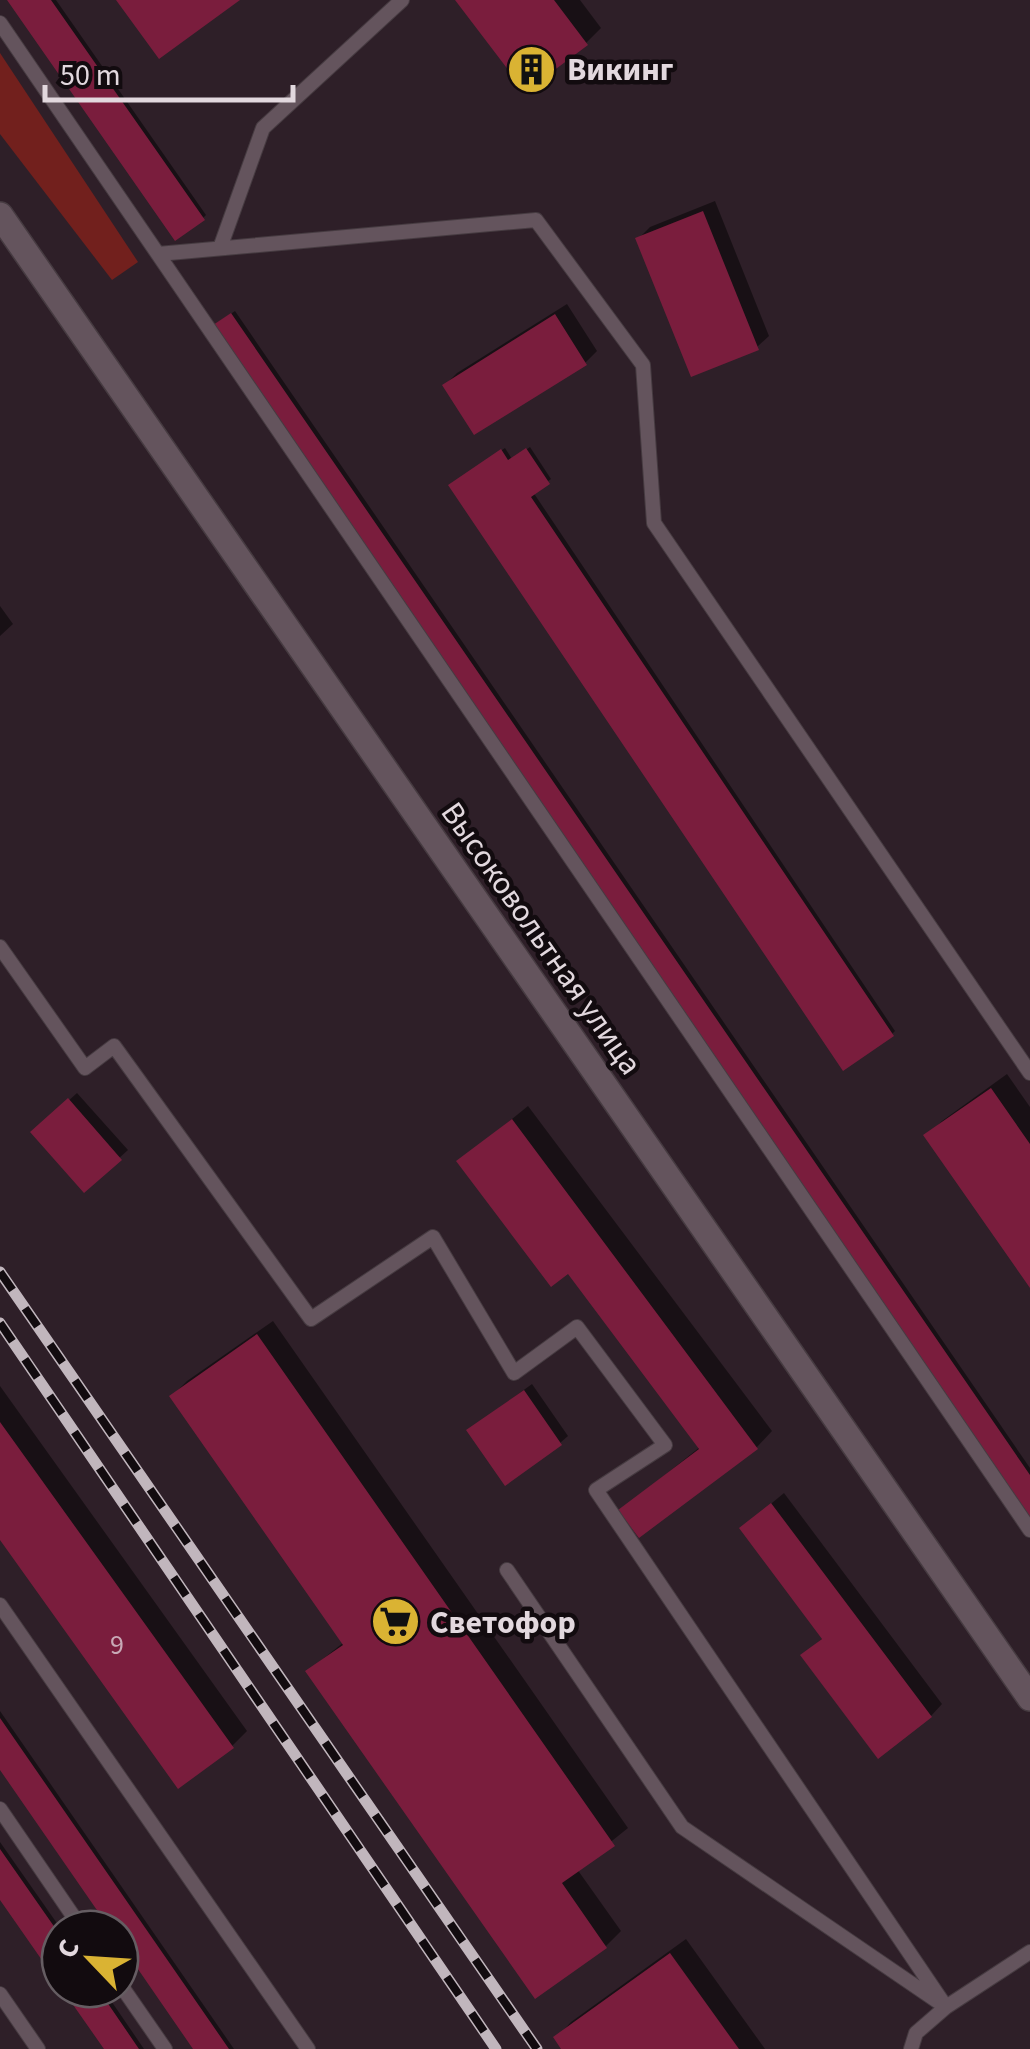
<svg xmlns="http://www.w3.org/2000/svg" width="1030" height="2049" font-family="'Source Sans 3',sans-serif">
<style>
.green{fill:#72201d}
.shadow{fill:#0007}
.building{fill:#7a1d3d}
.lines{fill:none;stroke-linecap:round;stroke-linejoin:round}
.lane-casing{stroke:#463b41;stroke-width:16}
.secondary-casing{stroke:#463b41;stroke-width:28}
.lane{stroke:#64545d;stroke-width:14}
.secondary{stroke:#64545d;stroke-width:25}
.rail-casing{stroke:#c1b6bd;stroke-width:11}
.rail{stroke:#120b0f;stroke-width:8;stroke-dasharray:22;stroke-linecap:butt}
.labels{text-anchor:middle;stroke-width:9;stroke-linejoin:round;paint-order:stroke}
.number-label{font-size:28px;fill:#c8a9b6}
.poi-label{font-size:32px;font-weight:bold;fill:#e2d8de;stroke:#120b0f;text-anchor:start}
.street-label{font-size:32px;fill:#e2d8de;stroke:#120b0f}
</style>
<rect width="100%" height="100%" fill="#2e1f28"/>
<!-- green -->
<path class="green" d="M0 53 138 262 112 280 0 134Z"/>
<!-- shadow -->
<path class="shadow" d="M10 0H56L206 215 203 218Z
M459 0H580L601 28 586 43Z
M715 201 769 336 757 347 638 239 650 227Z
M567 304 597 351 585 363 445 385 457 373Z
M235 311 1030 1468V1528L210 328Z
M530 447 551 479 533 492 895 1031 892 1034 454 482 505 448 512 459Z
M0 606 13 624 0 636Z
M1007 1074 1030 1107V1284L927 1136 942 1121Z
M77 1093 128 1150 85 1189 34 1132Z
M528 1106 772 1431 757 1447 640 1534 621 1510 700 1447 569 1271 460 1161Z
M273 1321 628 1828 577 1869 621 1931 606 1946 308 1671 344 1642 172 1396 187 1381Z
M532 1384 568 1436 560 1443 469 1430Z
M0 1386 247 1731 232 1746 0 1536Z
M784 1493 942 1704 931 1716 803 1655 824 1637 742 1528Z
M0 1711 234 2049H196L120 1939V1929H113L0 1765Z
M0 1842 61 1929 60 1981 0 1895Z
M686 1939 765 2049H564L556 2038 571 2022Z
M65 1989H103L144 2049H107Z"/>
<!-- building -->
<path class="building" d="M7 0H51L205 220 175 241Z
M116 0H240L159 59Z
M455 0H554L588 45 525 92Z
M703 211 759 350 691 377 635 238Z
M231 313 1030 1475V1533L204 331Z
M555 314 587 365 474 435 442 385Z
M526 448 550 484 531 497 894 1036 843 1071 448 485 501 449 508 460Z
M991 1088 1030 1144V1288L923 1135Z
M68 1098 122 1160 84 1193 30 1132Z
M512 1119 758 1449 639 1538 618 1510 699 1449 568 1274 551 1287 456 1161Z
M257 1334 615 1846 562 1883 607 1948 535 1999 305 1671 343 1645 169 1396Z
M524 1390 562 1445 505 1486 466 1430Z
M0 1422 234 1748 178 1789 0 1540Z
M771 1503 932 1717 878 1759 800 1655 822 1639 739 1528Z
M0 1718 229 2049H193L120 1943V1929H110L0 1770Z
M0 1849 60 1935V1986L0 1900Z
M670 1953 739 2049H561L553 2037Z
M62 1989H98L139 2049H104Z"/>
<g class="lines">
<defs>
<path id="lane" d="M0 23 1030 1530
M220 248 263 128 402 0
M158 254 536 220 643 365 654 523 1030 1073
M0 947 85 1068 114 1046 311 1319 433 1237 514 1373 577 1327 665 1445 596 1490 946 2007
M507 1570 682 1827 937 2001
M0 1605 308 2049
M0 1809 82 1929
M120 1984 165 2049
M0 1994 38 2049
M911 2049 916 2033 946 2007 1030 1952"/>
<path id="secondary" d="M0 215 1030 1698"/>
</defs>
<!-- lane casing -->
<use href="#lane" class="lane-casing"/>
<!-- secondary casing -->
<use href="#secondary" class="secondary-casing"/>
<!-- lane -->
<use href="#lane" class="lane"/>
<!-- secondary -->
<use href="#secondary" class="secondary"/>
<defs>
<path id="rail" d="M0 1272 537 2049
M0 1323 496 2049"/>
</defs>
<!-- rail casing -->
<use href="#rail" class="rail-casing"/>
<!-- rail -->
<use href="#rail" class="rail"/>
</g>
<!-- icons -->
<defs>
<symbol id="building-disc" viewBox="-11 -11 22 22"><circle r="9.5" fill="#dab333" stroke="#120b0f"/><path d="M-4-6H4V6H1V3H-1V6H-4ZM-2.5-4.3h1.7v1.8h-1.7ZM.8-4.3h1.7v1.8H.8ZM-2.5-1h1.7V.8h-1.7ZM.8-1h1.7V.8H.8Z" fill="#111"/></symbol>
<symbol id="supermarket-disc" viewBox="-11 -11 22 22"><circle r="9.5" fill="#dab333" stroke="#120b0f"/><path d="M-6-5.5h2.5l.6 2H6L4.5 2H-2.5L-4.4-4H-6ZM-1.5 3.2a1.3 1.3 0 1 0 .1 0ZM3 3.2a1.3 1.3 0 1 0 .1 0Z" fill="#111"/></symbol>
</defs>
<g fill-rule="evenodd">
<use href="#building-disc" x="504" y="42" width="55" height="55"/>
<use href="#supermarket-disc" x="368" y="1594" width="55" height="55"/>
</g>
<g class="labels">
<!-- number labels -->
<g class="number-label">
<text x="117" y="1654">9</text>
</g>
<!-- poi labels -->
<g class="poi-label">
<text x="567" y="80">Викинг</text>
<text x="430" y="1633">Светофор</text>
</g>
<!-- street labels -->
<g class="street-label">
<text transform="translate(542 938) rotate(55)" y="11">Высоковольтная улица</text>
</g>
</g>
<!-- north arrow -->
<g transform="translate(90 1959) rotate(295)"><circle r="48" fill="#120b0f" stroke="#655d62" stroke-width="2.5"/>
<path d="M0-8L18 38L0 25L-18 38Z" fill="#dab333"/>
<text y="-15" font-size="28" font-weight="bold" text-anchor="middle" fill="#e2d8de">С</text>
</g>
<!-- scale -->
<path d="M45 85v15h248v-15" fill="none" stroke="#e2d8de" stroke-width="5"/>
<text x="60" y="85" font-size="30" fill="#e2d8de" stroke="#120b0f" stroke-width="8" paint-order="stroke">50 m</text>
</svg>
